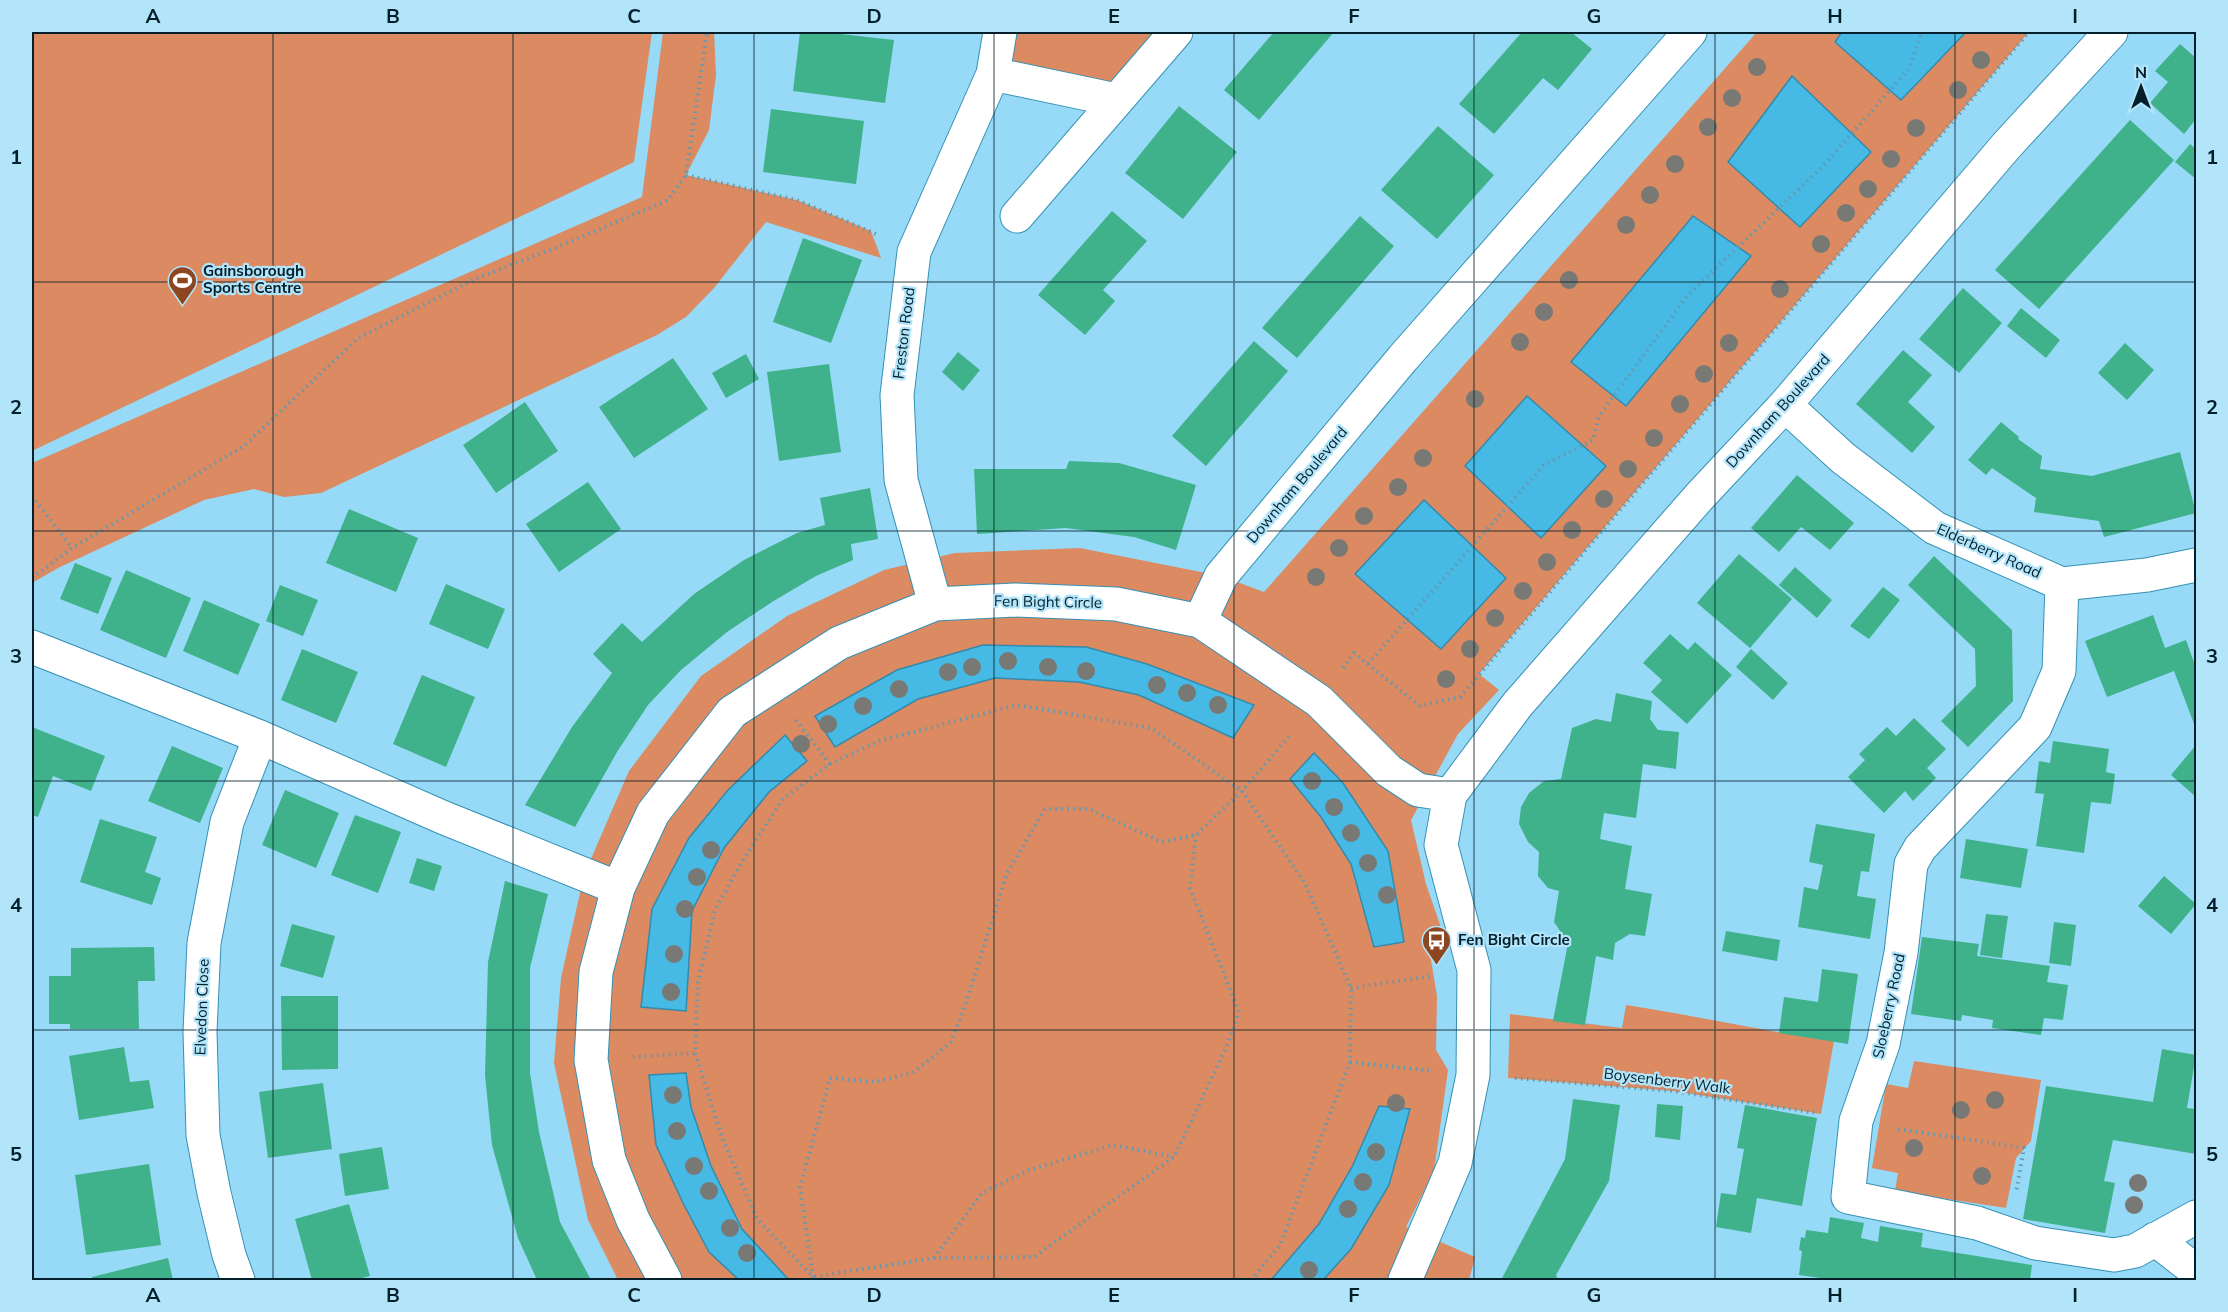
<svg xmlns="http://www.w3.org/2000/svg" width="2228" height="1312" font-family="Mulish,sans-serif">
<style>
.green{fill:#db8a62}
.water{fill:#46b9e4;stroke:#328bac;stroke-width:1.5}
.building{fill:#3fb28b}
.lines{fill:none;stroke-linecap:round;stroke-linejoin:round}
.minor-casing{stroke:#3591b3;stroke-width:35}
.path{stroke:#6399af;stroke-width:4;stroke-dasharray:1.5 4.5;stroke-linecap:butt}
.minor{stroke:#fff;stroke-width:33}
.tree{fill:#787975}
.grid{fill:none;stroke:#031f2a;stroke-width:1.5;stroke-opacity:0.55}
.labels{text-anchor:middle;stroke-width:4.5;stroke-linejoin:round;paint-order:stroke}
.poi-label{font-size:15px;font-weight:bold;fill:#031f2a;stroke:#b2e4fa;text-anchor:start}
.street-label{font-size:15px;fill:#031f2a;stroke:#b2e4fa}
.neatline{fill:none;stroke:#031f2a;stroke-width:2}
.grid-label{font-size:20px;text-anchor:middle;font-weight:bold;fill:#031f2a}
</style>
<rect width="100%" height="100%" fill="#96daf7"/>
<!-- green -->
<path class="green" d="M32 32H652L634 162 32 451Z
M663 32H714L716 75 709 130 686 175 797 200 871 231 881 258 766 222 714 288 686 317 657 335 321 493 284 497 254 489 204 500 58 568 32 583V463L642 197Z
M1000 32H1176L1116 100 993 74Z
M1757 32H2029L1479 674 1499 690 1458 734 1411 820 1426 884 1445 939 1428 942 1437 996 1436 1050 1448 1070 1434 1171 1406 1227 1475 1257 1469 1280H618L588 1220 554 1063 561 978 584 875 629 771 701 676 787 616 884 570 955 553 1080 548 1221 576 1264 592Z
M1626 1005C1696 1016 1764 1031 1834 1041L1821 1114 1673 1091 1508 1078 1510 1014 1622 1028Z
M1914 1061 2041 1080 2031 1141 2016 1158 2006 1208 1895 1191 1898 1173 1872 1168 1886 1084 1908 1088Z"/>
<!-- water -->
<path class="water" d="M1842 32H1966L1901 100 1835 42Z
M1792 76 1871 152 1800 227 1728 162Z
M1693 216 1751 256 1626 406 1571 362Z
M1527 396 1606 466 1541 538 1465 466Z
M1424 500 1506 578 1441 649 1355 574Z
M983 645 1086 647 1147 664 1254 705 1233 738 1139 695 1079 682 995 678 918 699 835 747 815 716 897 670Z
M785 735 807 761 769 792 724 848 692 911 686 1011 641 1007 652 909 689 838 728 790Z
M1314 753 1343 783 1388 851 1404 942 1374 947 1351 864 1321 817 1290 779Z
M686 1073 691 1107 711 1166 742 1229 789 1280H739L709 1252 683 1203 656 1145 649 1075Z
M1379 1106 1410 1109 1389 1185 1351 1249 1323 1280H1271L1319 1224 1352 1167Z"/>
<!-- building -->
<path class="building" d="M800 32H823L894 40 885 103 793 91Z
M1274 32H1334L1259 120 1224 90Z
M1522 32H1571L1592 49 1558 90 1543 78 1494 134 1459 104Z
M2180 44 2196 58V119L2184 134 2150 103 2168 82 2155 71Z
M1179 106 1237 152 1183 219 1125 173Z
M771 109 864 121 856 184 763 172Z
M2130 120 2174 160 2039 309 1995 270Z
M1438 126 1494 175 1437 239 1381 190Z
M2190 144 2196 149V179L2175 162Z
M1112 211 1147 241 1103 290 1115 301 1085 335 1038 295Z
M1360 216 1394 246 1297 358 1262 328Z
M803 238 862 260 831 343 773 322Z
M1963 288 2002 323 1959 373 1919 339Z
M2021 308 2060 340 2046 358 2007 326Z
M1254 341 1288 371 1206 466 1172 436Z
M2125 343 2154 370 2127 400 2098 373Z
M1903 350 1932 375 1908 402 1935 427 1912 453 1856 404Z
M958 352 980 370 963 391 942 372Z
M746 354 759 379 726 398 712 373Z
M673 358 708 409 634 458 599 407Z
M829 364 841 452 779 461 767 372Z
M525 402 558 451 496 493 463 445Z
M2001 422 2019 437 2018 439 2042 456 2040 469 2092 476 2180 452 2196 513 2104 537 2099 521 2034 512 2036 498 1992 468 1986 475 1968 460Z
M1069 461 1119 463 1196 485 1176 550 1134 537 1066 528 977 534 974 469H1066Z
M1797 475 1854 523 1830 550 1801 527 1779 552 1751 528Z
M588 482 621 529 559 572 526 524Z
M870 488 878 539 851 544 853 560 816 576 772 602 727 632 681 670 648 705 617 752 575 827 525 805 572 727 612 673 593 654 622 623 642 642 694 594 744 560 797 533 825 525 820 498Z
M349 509 418 538 396 592 326 563Z
M1739 554 1792 599 1750 648 1697 603Z
M1934 556 2012 630 2013 701 1968 747 1941 721 1976 686 1975 649 1908 585Z
M75 563 112 578 98 614 60 599Z
M1795 567 1832 600 1817 618 1779 585Z
M126 570 191 598 166 658 100 630Z
M446 584 505 609 488 649 429 624Z
M280 585 318 600 303 636 266 621Z
M1883 587 1900 600 1869 639 1850 626Z
M204 600 260 624 238 675 183 651Z
M2153 615 2165 648 2186 640 2196 668V729L2174 671 2107 697 2085 641Z
M1670 634 1688 650 1695 642 1732 675 1687 724 1651 692 1662 680 1643 663Z
M302 649 358 672 336 723 281 700Z
M1751 649 1788 683 1773 700 1736 667Z
M422 675 475 697 446 767 393 744Z
M1616 693 1652 701 1650 719 1658 730 1679 732 1676 769 1643 764 1636 818 1604 813 1600 839 1632 846 1625 889 1652 894 1645 936 1630 934 1615 943 1613 960 1596 956 1585 1025 1553 1021 1568 943 1554 922 1559 891 1548 888 1538 876 1539 852 1528 842 1519 824 1521 807 1529 793 1544 781 1561 779 1572 728 1596 719 1611 722Z
M1914 718 1946 749 1927 768 1936 778 1913 801 1905 791 1884 813 1848 777 1865 760 1859 754 1887 727 1896 736Z
M32 727 105 756 91 791 53 776 38 817 32 815Z
M2053 741 2109 749 2106 772 2115 774 2111 804 2091 802 2084 853 2036 846 2044 794 2035 793 2039 761 2050 763Z
M2196 745V797L2171 775Z
M172 746 223 768 200 823 148 801Z
M285 790 339 813 316 868 262 845Z
M355 815 401 832 378 893 331 875Z
M100 819 157 837 145 872 161 878 152 905 80 882Z
M1816 824 1875 834 1869 872 1861 871 1857 896 1876 899 1870 939 1798 927 1804 887 1818 890 1823 865 1809 862Z
M1966 839 2028 849 2021 888 1960 878Z
M417 858 442 866 434 891 409 883Z
M2164 876 2196 904 2171 934 2138 906Z
M505 881 548 894 530 968V1073L539 1132 560 1222 591 1280H537L518 1238 492 1145 485 1075 488 962Z
M1986 914 2008 916 2002 958 1980 955Z
M2054 922 2076 925 2071 966 2049 963Z
M292 924 335 936 323 978 280 966Z
M1726 931 1780 940 1777 961 1722 951Z
M1922 937 1979 944 1977 956 2050 966 2047 982 2068 985 2063 1020 2044 1018 2041 1035 1992 1028 1993 1020 1962 1015 1961 1021 1911 1014Z
M154 947 155 981H138L139 1029H70V1024H49V976H71V948Z
M1822 969 1858 974 1848 1044 1779 1033 1784 997 1818 1002Z
M281 996H338V1069L282 1070Z
M124 1047 130 1082 149 1080 154 1108 79 1120 69 1056Z
M2162 1049 2196 1055 2187 1108 2196 1109V1154L2113 1140 2104 1181 2115 1183 2105 1233 2023 1219 2046 1086 2153 1102Z
M323 1083 332 1149 268 1158 259 1092Z
M1573 1099 1620 1105 1609 1181 1556 1275 1558 1280H1501L1565 1159Z
M1657 1104 1683 1106 1680 1140 1655 1137Z
M1745 1105 1817 1118 1802 1206 1757 1198 1751 1233 1716 1227 1721 1193 1736 1195 1744 1149 1737 1148Z
M382 1147 389 1189 345 1196 339 1154Z
M149 1164 161 1245 86 1255 75 1175Z
M349 1204 370 1276 354 1280H312L295 1219Z
M1830 1217 1864 1223 1861 1238 1878 1242 1880 1226 1923 1233 1921 1247 2032 1265 2030 1280H1834L1799 1275 1802 1251 1799 1250 1801 1237 1805 1238 1806 1230 1828 1233Z
M168 1258 173 1280H92V1277Z"/>
<g class="lines">
<defs>
<path id="minor" d="M993 74 1116 100
M1017 216 1176 32
M1785 405 1843 458 1935 528 2062 584 2147 575 2196 565
M2062 584 2059 671 2035 727 1920 848 1911 864 1901 953 1883 1044 1856 1121 1848 1197 1977 1223 2035 1243 2114 1255 2135 1251 2196 1217
M935 604 901 480 897 395 914 252 993 74 1000 32
M1200 621 1221 576 1403 358 1690 32
M32 647 260 737
M2155 1239 2196 1271
M238 1280 229 1255 214 1193 203 1135 200 1032 204 943 227 822 260 737 442 817 618 888
M665 1280 633 1220 609 1160 591 1060 596 972 618 888 653 813 732 712 839 643 935 604 1015 600 1116 604 1200 621 1319 701 1389 771 1418 790 1450 795
M1405 1280 1455 1163 1473 1075 1474 970 1441 845 1450 795 1517 705 1699 497 1785 405 2007 145 2111 32"/>
</defs>
<!-- minor casing -->
<use href="#minor" class="minor-casing"/>
<!-- path -->
<path class="path" d="M686 175 797 200 876 234
M32 496 72 548
M32 578 72 548 244 446 358 338 475 279 565 244 668 200 686 175 707 32
M1368 664 1543 466 1593 440 1599 416 1687 296 1823 166 1909 69 1922 32
M1343 668 1354 653 1420 706 1460 697 2029 32
M796 720 830 764
M1351 988 1433 976
M633 1057 695 1053
M1350 1062 1433 1071
M1515 1078 1673 1091 1817 1113
M1898 1129 2024 1148 2016 1193
M934 1258 982 1193 1029 1170 1113 1145 1174 1157
M813 1277 800 1187 830 1078 874 1082 914 1072 951 1042 965 1006 1007 873 1045 809H1089L1162 842 1196 835 1242 791 1151 728 1017 705 879 741 830 764 783 799 744 858 715 910 698 982 695 1053 722 1137 757 1219 813 1277 817 1280
M810 1280 813 1277 933 1258 1034 1257 1174 1157 1226 1048 1239 1012 1190 888 1196 835
M1251 1280 1280 1245 1350 1062 1351 988 1305 883 1242 791 1292 733"/>
<!-- minor -->
<use href="#minor" class="minor"/>
</g>
<!-- trees -->
<g class="tree">
<circle cx="1981" cy="60" r="9"/>
<circle cx="1757" cy="67" r="9"/>
<circle cx="1958" cy="90" r="9"/>
<circle cx="1732" cy="98" r="9"/>
<circle cx="1708" cy="127" r="9"/>
<circle cx="1916" cy="128" r="9"/>
<circle cx="1891" cy="159" r="9"/>
<circle cx="1675" cy="164" r="9"/>
<circle cx="1868" cy="189" r="9"/>
<circle cx="1650" cy="195" r="9"/>
<circle cx="1846" cy="213" r="9"/>
<circle cx="1626" cy="225" r="9"/>
<circle cx="1821" cy="244" r="9"/>
<circle cx="1569" cy="280" r="9"/>
<circle cx="1780" cy="289" r="9"/>
<circle cx="1544" cy="312" r="9"/>
<circle cx="1520" cy="342" r="9"/>
<circle cx="1729" cy="343" r="9"/>
<circle cx="1704" cy="374" r="9"/>
<circle cx="1475" cy="399" r="9"/>
<circle cx="1680" cy="404" r="9"/>
<circle cx="1654" cy="438" r="9"/>
<circle cx="1423" cy="458" r="9"/>
<circle cx="1628" cy="469" r="9"/>
<circle cx="1398" cy="487" r="9"/>
<circle cx="1604" cy="499" r="9"/>
<circle cx="1364" cy="516" r="9"/>
<circle cx="1572" cy="530" r="9"/>
<circle cx="1339" cy="548" r="9"/>
<circle cx="1547" cy="562" r="9"/>
<circle cx="1316" cy="577" r="9"/>
<circle cx="1523" cy="591" r="9"/>
<circle cx="1495" cy="618" r="9"/>
<circle cx="1470" cy="649" r="9"/>
<circle cx="1008" cy="661" r="9"/>
<circle cx="972" cy="667" r="9"/>
<circle cx="1048" cy="667" r="9"/>
<circle cx="1086" cy="671" r="9"/>
<circle cx="948" cy="672" r="9"/>
<circle cx="1446" cy="679" r="9"/>
<circle cx="1157" cy="685" r="9"/>
<circle cx="899" cy="689" r="9"/>
<circle cx="1187" cy="693" r="9"/>
<circle cx="1218" cy="705" r="9"/>
<circle cx="863" cy="706" r="9"/>
<circle cx="828" cy="724" r="9"/>
<circle cx="801" cy="744" r="9"/>
<circle cx="1312" cy="781" r="9"/>
<circle cx="1334" cy="807" r="9"/>
<circle cx="1351" cy="833" r="9"/>
<circle cx="711" cy="850" r="9"/>
<circle cx="1368" cy="863" r="9"/>
<circle cx="697" cy="877" r="9"/>
<circle cx="1387" cy="895" r="9"/>
<circle cx="685" cy="909" r="9"/>
<circle cx="674" cy="954" r="9"/>
<circle cx="671" cy="992" r="9"/>
<circle cx="673" cy="1095" r="9"/>
<circle cx="1995" cy="1100" r="9"/>
<circle cx="1396" cy="1103" r="9"/>
<circle cx="1961" cy="1110" r="9"/>
<circle cx="677" cy="1131" r="9"/>
<circle cx="1914" cy="1148" r="9"/>
<circle cx="1376" cy="1152" r="9"/>
<circle cx="694" cy="1166" r="9"/>
<circle cx="1982" cy="1176" r="9"/>
<circle cx="1363" cy="1182" r="9"/>
<circle cx="2138" cy="1183" r="9"/>
<circle cx="709" cy="1191" r="9"/>
<circle cx="2134" cy="1205" r="9"/>
<circle cx="1348" cy="1209" r="9"/>
<circle cx="730" cy="1228" r="9"/>
<circle cx="747" cy="1253" r="9"/>
<circle cx="1309" cy="1270" r="9"/>
</g>
<!-- grid -->
<path class="grid" d="M273 32V1280M513 32V1280M754 32V1280M994 32V1280M1234 32V1280M1474 32V1280M1715 32V1280M1955 32V1280M32 282H2196M32 531H2196M32 781H2196M32 1030H2196"/>
<!-- icons -->
<defs>
<symbol id="stadium-pin" viewBox="-11 -11 22 30"><path d="M0 17L-7.5 6A9.5 9.5 0 1 1 7.5 6Z" fill="#8d4620" stroke="#b2e4fa"/><path d="M0-5a6.5 5 0 1 0 0 10a6.5 5 0 1 0 0-10ZM-3.5-1.8h7v3.6h-7Z" fill="#fff"/></symbol>
<symbol id="bus-pin" viewBox="-11 -11 22 30"><path d="M0 17L-7.5 6A9.5 9.5 0 1 1 7.5 6Z" fill="#8d4620" stroke="#b2e4fa"/><path d="M-5-6H5V4H4V6H2V4H-2V6H-4V4H-5ZM-3.5-4V0h7V-4ZM-3.5 1.2v1.5H-2V1.2ZM2 1.2v1.5H3.5V1.2Z" fill="#fff"/></symbol>
</defs>
<g fill-rule="evenodd">
<use href="#stadium-pin" x="166" y="264" width="33" height="45"/>
<use href="#bus-pin" x="1420" y="924" width="33" height="45"/>
</g>
<g class="labels">
<!-- poi labels -->
<g class="poi-label">
<text x="203" y="276">Gainsborough<tspan x="203" dy="17">Sports Centre</tspan></text>
<text x="1458" y="945">Fen Bight Circle</text>
</g>
<!-- street labels -->
<g class="street-label">
<text transform="translate(904 333) rotate(-83)" y="5">Freston Road</text>
<text transform="translate(1778 411) rotate(-48)" y="5">Downham Boulevard</text>
<text transform="translate(1297 485) rotate(-50)" y="5">Downham Boulevard</text>
<text transform="translate(1989 551) rotate(24)" y="5">Elderberry Road</text>
<text transform="translate(1048 602) rotate(1)" y="5">Fen Bight Circle</text>
<text transform="translate(1889 1006) rotate(-78)" y="5">Sloeberry Road</text>
<text transform="translate(202 1007) rotate(-88)" y="5">Elvedon Close</text>
<text transform="translate(1667 1081) rotate(7)" y="5">Boysenberry Walk</text>
</g>
</g>
<!-- border -->
<rect width="2228" height="1312" fill="none" stroke="#b2e4fa" stroke-width="66"/>
<!-- north arrow -->
<g transform="translate(2141 87)" stroke="#b2e4fa" stroke-width="4.5" paint-order="stroke">
<path d="M0-4.5L10 22L0 15L-10 22Z" fill="#031f2a"/>
<text y="-9" font-size="16" font-weight="bold" text-anchor="middle" fill="#031f2a">N</text>
</g>
<rect x="33" y="33" width="2162" height="1246" class="neatline"/>
<g class="grid-label">
<text x="153" y="23">A</text>
<text x="393" y="23">B</text>
<text x="634" y="23">C</text>
<text x="874" y="23">D</text>
<text x="1114" y="23">E</text>
<text x="1354" y="23">F</text>
<text x="1594" y="23">G</text>
<text x="1835" y="23">H</text>
<text x="2075" y="23">I</text>
<text x="16" y="164">1</text>
<text x="2212" y="164">1</text>
<text x="16" y="414">2</text>
<text x="2212" y="414">2</text>
<text x="16" y="663">3</text>
<text x="2212" y="663">3</text>
<text x="16" y="912">4</text>
<text x="2212" y="912">4</text>
<text x="16" y="1161">5</text>
<text x="2212" y="1161">5</text>
<text x="153" y="1302">A</text>
<text x="393" y="1302">B</text>
<text x="634" y="1302">C</text>
<text x="874" y="1302">D</text>
<text x="1114" y="1302">E</text>
<text x="1354" y="1302">F</text>
<text x="1594" y="1302">G</text>
<text x="1835" y="1302">H</text>
<text x="2075" y="1302">I</text>
</g>
</svg>
